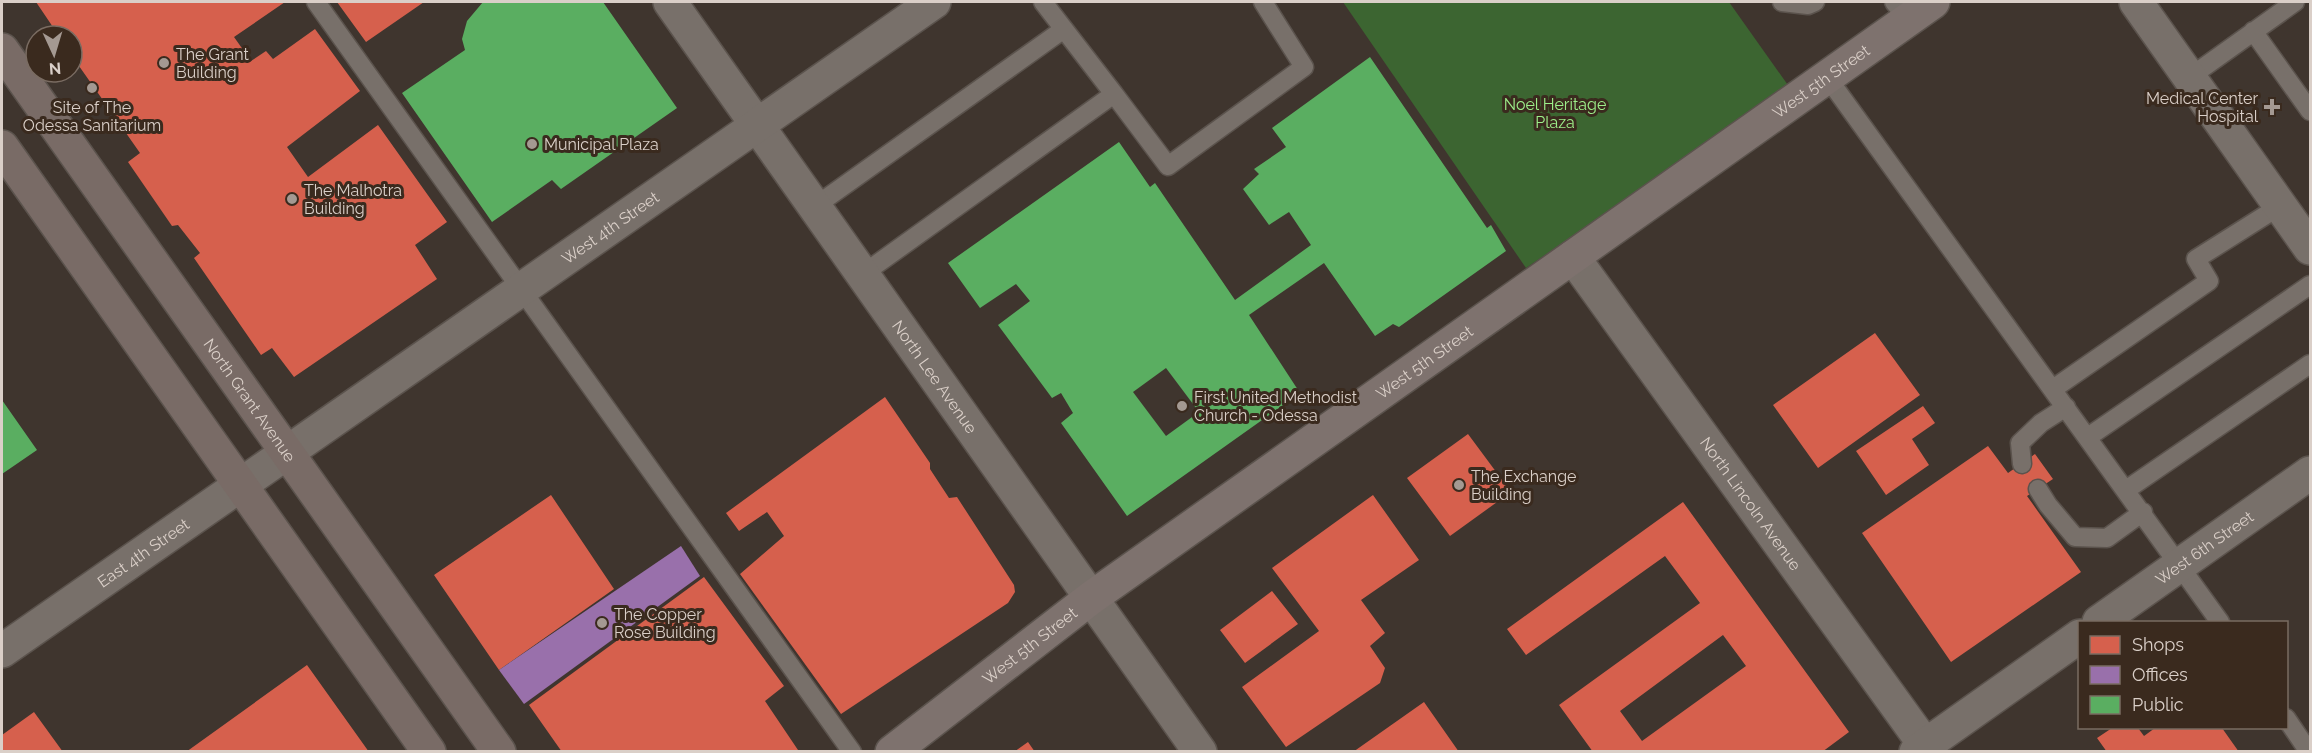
<svg xmlns="http://www.w3.org/2000/svg" width="2312" height="753" font-family="Raleway,sans-serif">
<style>
.green{fill:#3c6531}
.shops{fill:#d6604d;fill-rule:evenodd}
.offices{fill:#9970ab}
.public{fill:#5aae61;fill-rule:evenodd}
.lines{fill:none;stroke-linecap:round;stroke-linejoin:round}
.lane-casing{stroke:#5b534d;stroke-width:21}
.street-casing{stroke:#5b534d;stroke-width:36}
.secondary-casing{stroke:#5b534d;stroke-width:36}
.primary-casing{stroke:#5b534d;stroke-width:36}
.lane{stroke:#78706a;stroke-width:18}
.street{stroke:#78706a;stroke-width:33}
.secondary{stroke:#7e726e;stroke-width:33}
.primary{stroke:#796b66;stroke-width:33}
.poi-dot{fill:#a49992;stroke:#3a2a1e;stroke-width:2}
.labels{text-anchor:middle;stroke-width:6;stroke-linejoin:round;paint-order:stroke}
.poi-label{font-size:16px;fill:#dacfc8;stroke:#3a2a1e;text-anchor:start}
.street-label{font-size:16px;fill:#dacfc8;stroke:#3a2a1e}
.park-label{font-size:16px;fill:#9def8a;stroke:#3a2a1e}
</style>
<rect width="100%" height="100%" fill="#3f352e"/>
<!-- green -->
<path class="green" d="M1343 2H1729L1790 88 1526 268Z"/>
<!-- shops -->
<path class="shops" d="M36 2H285L234 37 251 61 266 51 273 59 315 29 360 91 287 147 308 177 378 125 447 222 415 245 437 279 294 377 272 348 261 355 194 258 200 253 178 225 172 226 128 162 140 153 72 56V36H59Z
M337 2H424L366 42Z
M1875 333 1920 395 1818 468 1773 405Z
M885 397 930 463V469L949 498 957 497 1014 585 1015 592 1008 603 841 714 740 574 784 536 767 512 739 531 726 513Z
M1923 406 1935 423 1912 439 1929 465 1886 495 1856 451Z
M1468 434 1511 492 1450 536 1407 478Z
M1988 446 2008 473 2035 454 2053 479 2027 496 2081 572 1951 662 1862 533Z
M551 495 614 589 499 670 434 575Z
M1373 495 1419 560 1361 600 1385 633 1370 646 1385 668 1380 683 1286 747 1242 687 1319 631 1272 568Z
M1683 502 1849 732 1822 752H1593L1559 705 1700 603 1665 556 1526 655 1507 629ZM1723 635 1746 666 1642 741 1620 711Z
M704 577 784 686 765 701 798 750 796 752H562L529 705Z
M1272 591 1298 624 1245 663 1220 630Z
M307 665 369 752H186Z
M1424 702 1459 752H1353Z
M34 712 63 752H2V735Z
M2112 728H2138L2144 736 2155 728H2222L2239 752H2107L2097 738Z
M1028 742 1035 752H1014Z"/>
<!-- offices -->
<path class="offices" d="M681 546 700 576 524 704 499 670Z"/>
<!-- public -->
<path class="public" d="M483 2H603L677 108 561 189 552 180 492 222 402 93 465 50 462 39 467 21Z
M1370 57 1487 228 1491 225 1506 251 1399 327 1393 324 1375 336 1324 263 1249 315 1300 393 1127 516 1061 423 1073 413 1061 393 1052 398 998 325 1030 301 1016 284 980 308 948 263 1119 142 1150 187 1155 183 1235 300 1311 245 1289 212 1269 225 1243 189 1259 174 1254 169 1286 147 1272 128ZM1166 368 1199 412 1166 436 1133 392Z
M2 400 37 450 2 474Z"/>
<g class="lines">
<defs>
<path id="lane" d="M316 2 852 752
M1782 2 1808 5 1815 2
M1894 2 1908 19
M2253 31 2310 111
M1827 77 2220 622
M2190 77 2295 2
M1114 94 1168 166 1304 67 1263 2
M814 207 1064 29
M863 274 1114 94 1043 2
M2053 389 2209 281 2196 259 2280 206
M2088 437 2310 285
M2022 464 2020 443 2041 423 2066 407
M2038 489 2048 505 2075 537 2107 538 2143 512
M2126 490 2310 364
M2286 718 2309 752"/>
<g id="street">
<path id="s1" d="M670 2 1200 752"/>
<path d="M2136 2 2310 248"/>
<path id="s2" d="M1573 257 1930 752"/>
<path id="s3" d="M2099 622 2310 473"/>
<path id="s4" d="M2 651 934 2"/>
<path d="M1916 752 2080 636"/>
</g>
<g id="secondary">
<path id="s5" d="M892 752 1091 598 1933 2"/>
</g>
<g id="primary">
<path id="s6" d="M2 50 499 752"/>
<path d="M2 147 429 752"/>
</g>
</defs>
<!-- lane casing -->
<use href="#lane" class="lane-casing"/>
<!-- street casing -->
<use href="#street" class="street-casing"/>
<!-- secondary casing -->
<use href="#secondary" class="secondary-casing"/>
<!-- primary casing -->
<use href="#primary" class="primary-casing"/>
<!-- lane -->
<use href="#lane" class="lane"/>
<!-- street -->
<use href="#street" class="street"/>
<!-- secondary -->
<use href="#secondary" class="secondary"/>
<!-- primary -->
<use href="#primary" class="primary"/>
</g>
<!-- markers -->
<g class="poi-dot">
<circle cx="164" cy="63" r="6"/>
<circle cx="92" cy="88" r="6"/>
<path d="M2269 98h6v6h6v6h-6v6h-6v-6h-6v-6h6z"/>
<circle cx="532" cy="144" r="6"/>
<circle cx="292" cy="199" r="6"/>
<circle cx="1182" cy="406" r="6"/>
<circle cx="1459" cy="485" r="6"/>
<circle cx="602" cy="623" r="6"/>
</g>
<g class="labels">
<!-- poi labels -->
<g class="poi-label">
<text x="176" y="60">The Grant<tspan x="176" dy="18">Building</tspan></text>
<text x="2258" y="104" text-anchor="end">Medical Center<tspan x="2258" dy="18">Hospital</tspan></text>
<text x="92" y="113" text-anchor="middle">Site of The<tspan x="92" dy="18">Odessa Sanitarium</tspan></text>
<text x="544" y="150">Municipal Plaza</text>
<text x="304" y="196">The Malhotra<tspan x="304" dy="18">Building</tspan></text>
<text x="1194" y="403">First United Methodist<tspan x="1194" dy="18">Church - Odessa</tspan></text>
<text x="1471" y="482">The Exchange<tspan x="1471" dy="18">Building</tspan></text>
<text x="614" y="620">The Copper<tspan x="614" dy="18">Rose Building</tspan></text>
</g>
<!-- street labels -->
<g class="street-label">
<text dy="6" stroke="none"><textPath href="#s5" startOffset="1146">West 5th Street</textPath></text>
<text dy="6" stroke="none"><textPath href="#s4" startOffset="741">West 4th Street</textPath></text>
<text dy="6" stroke="none"><textPath href="#s5" startOffset="660">West 5th Street</textPath></text>
<text dy="6" stroke="none"><textPath href="#s1" startOffset="459">North Lee Avenue</textPath></text>
<text dy="6" stroke="none"><textPath href="#s6" startOffset="429">North Grant Avenue</textPath></text>
<text dy="6" stroke="none"><textPath href="#s2" startOffset="304">North Lincoln Avenue</textPath></text>
<text dy="6" stroke="none"><textPath href="#s3" startOffset="129">West 6th Street</textPath></text>
<text dy="6" stroke="none"><textPath href="#s4" startOffset="172">East 4th Street</textPath></text>
<text dy="6" stroke="none"><textPath href="#s5" startOffset="174">West 5th Street</textPath></text>
</g>
<!-- park labels -->
<g class="park-label">
<text x="1555" y="110">Noel Heritage<tspan x="1555" dy="18">Plaza</tspan></text>
</g>
</g>
<!-- border -->
<rect width="2312" height="753" fill="none" stroke="#dacfc8" stroke-width="6"/>
<!-- legend -->
<rect x="2078" y="621" width="210" height="108" fill="#3a2a1e" stroke="#7a6c62" stroke-width="1.5"/>
<rect x="2090" y="636" width="30" height="18" fill="#d6604d" stroke="#7a6c62" stroke-width="1.5"/>
<text x="2132" y="651" font-size="18" fill="#dacfc8">Shops</text>
<rect x="2090" y="666" width="30" height="18" fill="#9970ab" stroke="#7a6c62" stroke-width="1.5"/>
<text x="2132" y="681" font-size="18" fill="#dacfc8">Offices</text>
<rect x="2090" y="696" width="30" height="18" fill="#5aae61" stroke="#7a6c62" stroke-width="1.5"/>
<text x="2132" y="711" font-size="18" fill="#dacfc8">Public</text>
<!-- north arrow -->
<g transform="translate(54 54) rotate(176)"><circle r="28" fill="#3a2a1e" stroke="#7a6c62" stroke-width="1.5"/>
<path d="M0-4.5L10 22L0 15L-10 22Z" fill="#a49992"/>
<text y="-9" font-size="16" font-weight="bold" text-anchor="middle" fill="#dacfc8">N</text>
</g>
</svg>
